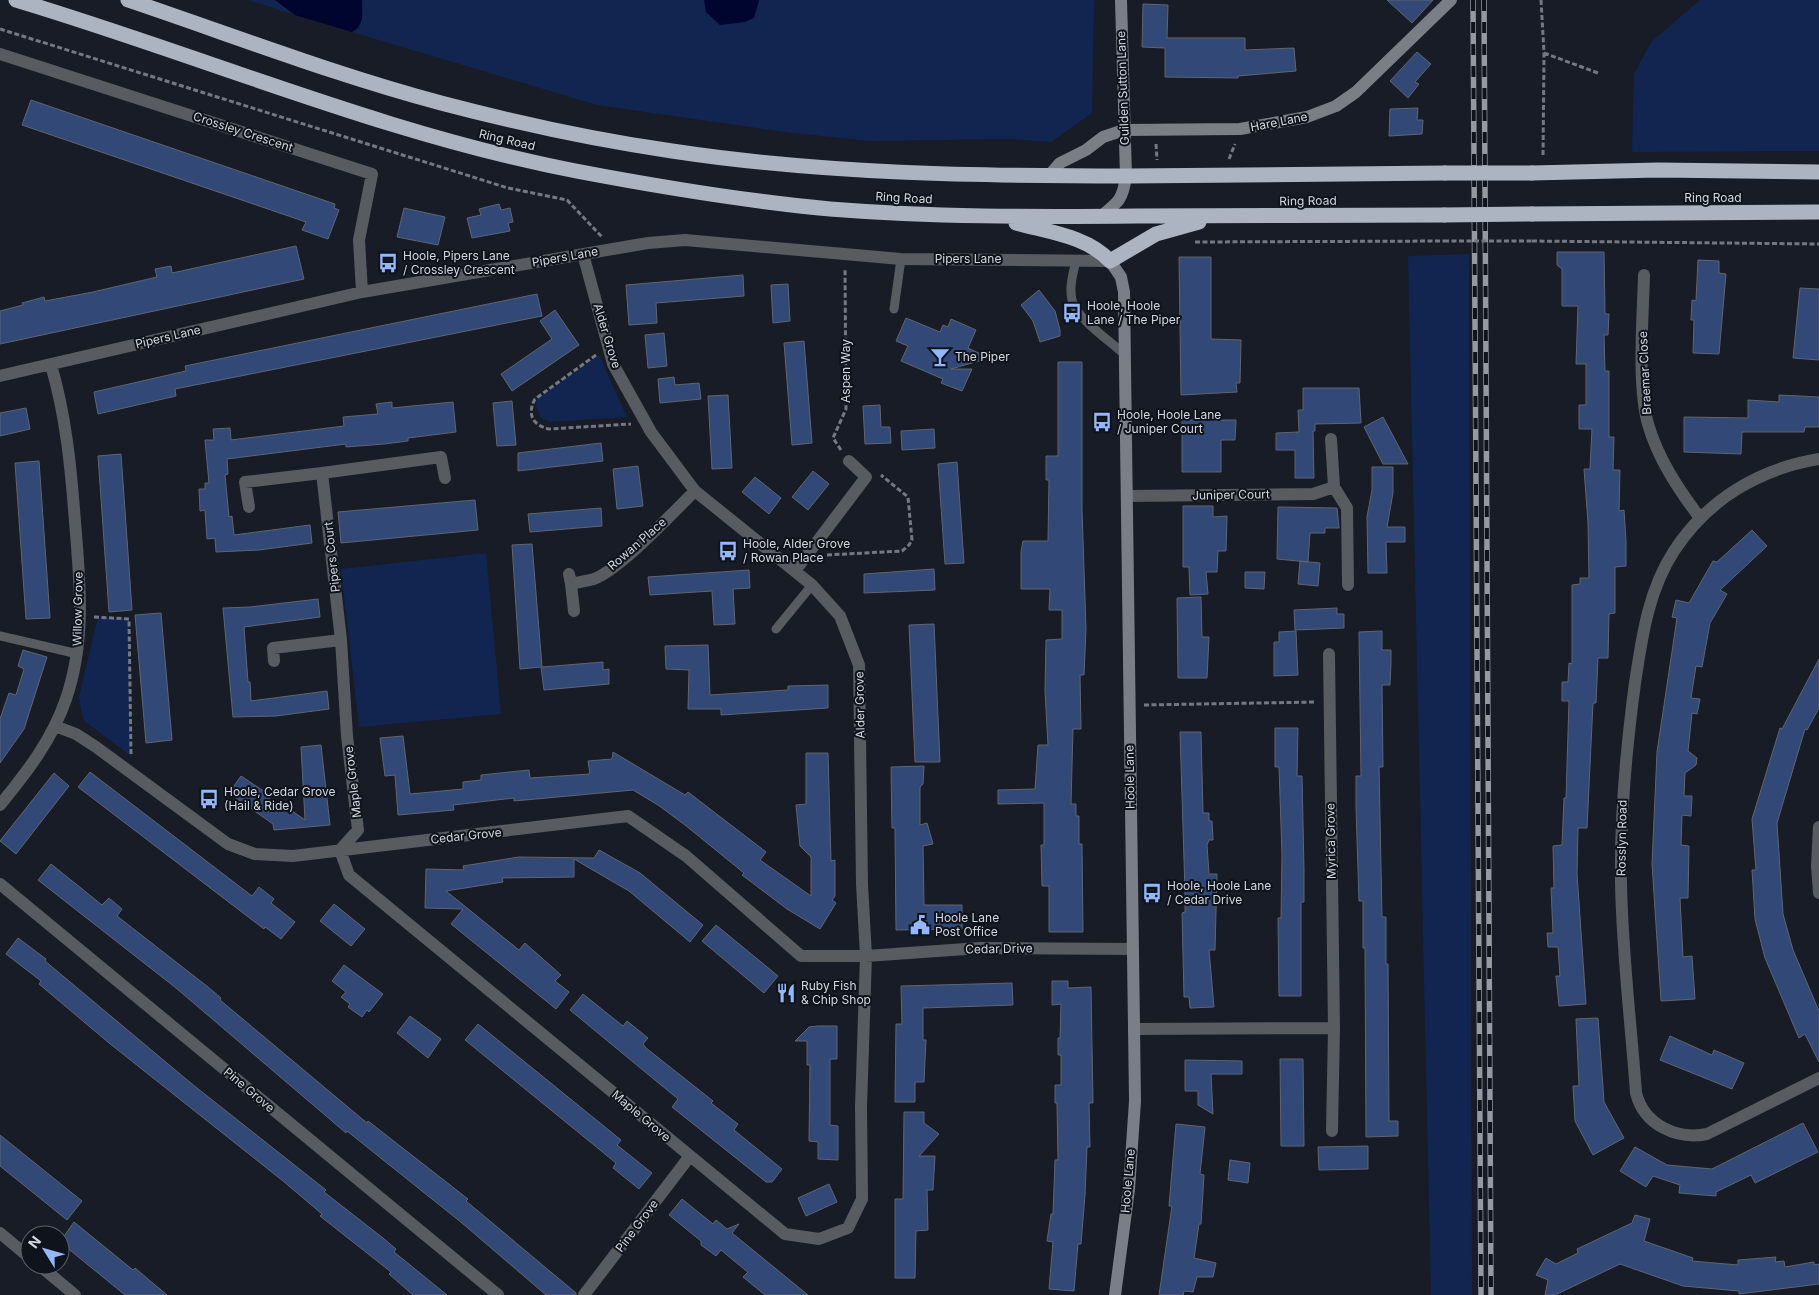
<svg xmlns="http://www.w3.org/2000/svg" width="1819" height="1295" font-family="Inter,sans-serif">
<style>
.green{fill:#122551}
.water{fill:#00052f}
.building{fill:#324877;stroke:#5f6571}
.lines{fill:none;stroke-linecap:round;stroke-linejoin:round}
.path{stroke:#747881;stroke-width:3;stroke-dasharray:5 2.5;stroke-linecap:butt}
.lane{stroke:#585b60;stroke-width:9}
.street{stroke:#585b60;stroke-width:12}
.secondary{stroke:#7a7f87;stroke-width:12}
.highway{stroke:#adb4c1;stroke-width:15}
.rail-casing{stroke:#9599a1;stroke-width:5.5}
.rail{stroke:#0e131c;stroke-width:4;stroke-dasharray:11;stroke-linecap:butt}
.path-bridge{stroke:#747881;stroke-width:3;stroke-dasharray:5 2.5;stroke-linecap:butt}
.highway-bridge{stroke:#adb4c1;stroke-width:15}
.labels{text-anchor:middle;stroke-width:4;stroke-linejoin:round;paint-order:stroke}
.street-label{font-size:12px;fill:#d4d7de;stroke:#0e131c}
.poi-label{font-size:12px;fill:#d4d7de;stroke:#0e131c;text-anchor:start}
</style>
<rect width="100%" height="100%" fill="#171c26"/>
<!-- green -->
<path class="green" d="M249 0H275L295 15Z
M362 0H1094L1092 113 1051 142 1009 139 870 141 784 132 597 105 352 32 359 28Z
M1700 0H1819V151L1632 152 1634 74 1651 42Z
M1469 254 1472 1295H1431L1408 256Z
M599 355 627 417 551 422 541 418 536 406 537 399Z
M486 553 501 714 359 727 341 569Z
M98 617 129 619 131 756 83 720 79 697Z"/>
<!-- water -->
<path class="water" d="M275 0H362C362 14 365 24 352 32L295 15Z
M704 0H759V1L754 18 745 22 720 25 706 12Z"/>
<!-- building -->
<path class="building" d="M1387 0H1433L1412 23Z
M1143 4 1168 5 1167 38H1245V50L1294 48 1296 71 1238 76V78L1165 77V48L1142 47Z
M1417 52 1431 64 1415 82 1419 84 1408 98 1390 81Z
M31 100 335 204 334 208 339 210 328 239 302 230 306 222 22 125Z
M1418 108 1417 120H1423L1422 134 1389 136 1390 109Z
M499 204 501 210 510 208 513 222 508 223 510 231 472 238 467 218 481 215 479 209Z
M404 208 445 217 438 245 397 237Z
M296 246 304 279 0 344V311L23 305 22 303 44 297 45 301 93 292 157 277 155 269 171 266 172 273Z
M1557 252H1604L1605 314H1609L1608 335H1604L1605 371H1609V437H1614L1613 470H1620L1619 511 1624 510 1626 541V566L1615 567V613L1609 614 1608 658H1598L1596 703H1593L1587 828H1578L1577 874 1586 1004 1559 1006 1556 976H1560L1558 947H1548L1547 933H1553L1551 888H1554L1553 846 1562 845 1564 798H1566L1569 701H1562V682H1568L1569 663 1572 664V585L1580 584V578H1589L1588 523 1584 469H1590L1592 429H1579V405H1586V364H1576L1578 306H1562V269L1557 265Z
M1179 257H1211V339L1241 340 1240 383H1236L1237 392 1181 395Z
M1698 260 1719 261V273L1726 274 1719 354 1693 353 1694 320H1691L1692 300 1696 301Z
M743 275 744 296 656 303 657 323 629 325 626 285Z
M788 284 790 321 773 323 771 285Z
M1800 288 1819 289V360L1793 358Z
M1039 290 1055 311 1060 330V336L1040 342 1033 321 1021 305Z
M537 294 542 316 175 389 176 396 98 414 94 392 186 371 185 366Z
M555 310 579 345 512 391 501 374 552 339 540 321Z
M906 318 940 332 943 325 948 327 951 319 976 330 968 348 989 358 951 369H972L962 391 941 383 943 379 901 361 908 346 896 341Z
M664 333 667 366 648 368 645 335Z
M804 341 812 443 792 445 784 343Z
M1058 362H1082V510L1086 629 1084 675H1080L1081 729H1073L1071 804H1076V816H1079V844H1082L1083 932H1049V886H1042L1041 845H1044V803L998 804V790L1035 789 1038 745H1048L1045 691 1046 640 1062 639V610H1049L1050 589H1021V552L1023 541H1048L1049 480H1046V456H1058Z
M674 377 675 385 699 383 701 399 660 403 658 379Z
M1303 388H1359L1361 423 1315 424V431H1313L1314 478H1295V450H1276V433L1299 432 1298 410H1303Z
M728 395 732 468 712 469 708 396Z
M1779 395 1819 397V427H1805L1804 432H1742L1741 454 1684 452V417L1748 418V400L1779 402Z
M512 401 516 445 497 446 493 403Z
M392 402V408L453 402 456 432 408 438V441L384 444 346 447V444L227 459 228 474 225 475 229 517 232 516 234 535 310 525 312 543 259 550 216 552 215 538 207 539 205 510 200 511 199 489H205V483H209L205 440H214L213 429 230 428 231 440 344 426 343 417 378 414 376 404Z
M880 405 881 427H890L891 443 865 444 863 406Z
M26 408 30 429 0 436V413Z
M1383 417 1408 464H1383L1364 427Z
M1182 420H1236L1235 440H1221V472H1182Z
M934 429 935 448 902 450 901 431Z
M601 443 603 461 518 471V453Z
M121 454 132 610 109 612 98 456Z
M39 461 50 618 26 619 15 463Z
M957 462 964 563 945 564 938 464Z
M638 466 643 506 617 509 613 469Z
M1372 467H1393V493L1387 527H1405V542H1386L1387 573H1368L1367 517 1372 490Z
M813 471 829 484 808 510 792 497Z
M755 477 781 498 769 514 742 492Z
M475 500 478 530 341 543 338 512Z
M1183 506H1213V517L1227 516 1226 551H1218L1217 572H1206L1208 594 1190 595 1189 567H1183Z
M1278 507 1337 508 1339 528H1325V533H1310L1308 562 1277 559Z
M601 508 602 526 530 532 528 514Z
M1752 530 1767 546 1720 590 1727 594 1710 623 1702 667 1696 666 1691 698 1700 699 1697 714 1692 713 1688 751 1697 758 1696 765 1685 773 1684 796H1692L1691 816 1682 815 1681 845 1689 846 1688 898H1680L1683 957 1692 956 1695 999 1661 1001 1652 864 1657 752 1677 618 1672 617 1676 600 1689 603 1713 561 1717 562Z
M532 544 542 667 603 662V670L609 669V684L544 690 541 667 520 669 512 545Z
M1300 561 1320 563 1318 586 1298 584Z
M934 569 935 590 864 593V574Z
M749 570 750 588 733 589 735 624 714 625 712 591 650 595 648 577Z
M1245 572H1265L1264 589 1245 588Z
M1201 597 1202 637H1209L1207 678H1178L1177 598Z
M318 599 320 617 244 627 248 682H250L251 701 327 691 329 709 276 716 233 717 223 608 250 607Z
M1337 608V614H1344V628L1295 630 1294 610Z
M161 613 172 740 146 743 135 615Z
M934 624 940 762H915L909 625Z
M1296 631 1298 675 1274 676V642H1279V632Z
M1382 631V650H1391V662L1390 685H1382L1383 767H1379L1382 917H1386V964H1388L1389 1121H1398V1136L1366 1137 1365 948H1363V901H1359L1356 807V776H1361L1359 632Z
M708 645 710 695 788 690V686L828 685V708L721 715V709H688L689 670 666 669 665 646Z
M23 650 47 657 24 729 0 763V719L9 693 16 695 24 669 18 666Z
M1819 659V708L1807 730 1805 729 1777 823 1783 914 1793 950 1819 1011V1062L1805 1034 1799 1038 1765 958 1755 919 1752 870H1756L1752 819 1780 728 1782 729Z
M1275 728H1298L1297 776H1302L1304 871V902H1301V996H1279L1278 918H1281L1282 855 1279 767H1275Z
M1180 732H1201L1203 813H1209V821H1212L1213 840H1209L1207 845 1209 874H1217L1215 950H1209L1214 1007 1190 1008 1189 997H1184L1182 913 1185 912V891Z
M403 736 410 794 463 789V782L481 780V775L529 770 530 778 590 774 588 761 612 759 613 752 685 795 688 792 766 852 760 860 811 896V857L800 846 796 805 806 804V753H828L831 861 835 860V896L832 900 836 903 820 929 787 909 742 875 744 873 685 825 658 805 633 790 514 801V798L453 805 454 810 398 815 395 775 385 776 380 738Z
M321 745 330 825 274 830 273 824 229 793 241 776 271 796 262 810 288 808 305 820 301 747Z
M924 766 923 784 920 787V825L927 823 933 844 923 846 924 905H962V929L896 930 895 828H892L891 767Z
M90 772 252 896 259 887 274 899 271 903 295 922 281 939 265 927 264 929 78 787Z
M54 773 69 786 16 854 0 841Z
M599 850 640 873 703 925 690 942 629 891 574 859V877L502 878 503 882 446 891 519 950 525 943 561 975 555 981 569 992 556 1009 451 924 463 909 425 908 426 869 464 870 463 866 519 857 594 858Z
M51 864 102 905 109 898 122 909 117 916 208 987 221 998 220 1000 367 1123 368 1121 468 1199 466 1201 576 1293V1295H546L462 1223 347 1131 346 1133 176 988 38 880Z
M334 904 365 929 351 946 320 921Z
M716 925 778 976 764 993 702 941Z
M18 938 46 959 45 961 192 1084 326 1190 324 1192 383 1238 396 1249 394 1252 447 1295H413L389 1274 391 1272 320 1216 322 1214 283 1181 109 1043 39 984 41 981 6 954Z
M344 965 383 994 369 1012 367 1010 362 1017 348 1007 350 1004 341 997 346 992 332 981Z
M1052 981H1068V988L1091 987 1093 1103H1089L1090 1147H1087L1085 1195 1081 1244H1078L1074 1291 1049 1289 1053 1242 1047 1241 1051 1214H1053L1055 1160H1058L1057 1103H1055V1085H1061V1055H1058V1038H1060L1061 1004 1052 1005Z
M1012 983 1013 1005 923 1008V1040H926L924 1082H915V1102H895L896 1024H902L901 986Z
M583 994 623 1026 627 1021 648 1038 643 1044 646 1048 713 1101 711 1103 738 1124 734 1130 782 1169 772 1182H766L672 1107 678 1099 570 1010Z
M410 1016 441 1039 428 1058 397 1033Z
M1598 1018 1604 1102 1624 1138 1593 1155 1575 1121 1573 1086H1579L1576 1019Z
M478 1024 621 1140 617 1145 652 1173 639 1189 613 1168 616 1163 465 1040Z
M818 1026H837V1059H830V1125L838 1126V1160L818 1159V1142L809 1141 810 1065H807V1041H795L809 1027Z
M1670 1036 1712 1055 1714 1050 1744 1063 1732 1089 1660 1060Z
M1280 1059H1303L1304 1146H1281Z
M1185 1060 1242 1061V1074H1211L1213 1114 1198 1105V1091H1185Z
M904 1112H924V1123L939 1134 919 1156H935L933 1190H927L928 1230 916 1231 915 1278H895V1199H903Z
M1803 1123 1818 1152 1755 1183 1751 1175 1716 1192V1196L1679 1193 1680 1185 1653 1176 1646 1187 1620 1171 1635 1147 1667 1165 1712 1169Z
M1176 1124 1205 1127 1200 1174 1204 1175 1201 1224H1199L1194 1258 1216 1263 1213 1277H1197L1193 1292 1184 1291 1183 1295H1159L1172 1206H1169Z
M0 1135 82 1201 67 1220 0 1166Z
M1368 1146V1169L1319 1170 1318 1147Z
M1230 1160 1250 1163 1248 1183 1228 1180Z
M829 1184 837 1202 806 1216 798 1198Z
M682 1199 713 1224 716 1220 727 1229 739 1224 732 1233 808 1295H765L743 1277 748 1272 744 1269 721 1250 716 1256 701 1245V1241L669 1215Z
M1635 1215 1650 1219 1644 1241 1693 1258 1692 1261 1738 1265V1260L1776 1257 1775 1262 1784 1261 1785 1267 1814 1262V1265L1819 1264V1284L1739 1294V1291L1683 1286 1620 1264 1555 1295H1545L1548 1280 1536 1275 1546 1258 1556 1264 1578 1253 1577 1249 1632 1223Z
M74 1222 133 1270 135 1268 167 1295H125L60 1242Z"/>
<g class="lines">
<!-- path -->
<path class="path" d="M1541 0 1544 53 1543 157
M0 29 508 188 567 200 602 237
M1544 53 1598 73
M1156 144 1157 160
M1229 159 1235 144
M1532 241 1819 244
M1195 242 1444 241
M596 355 535 399C527 414 532 425 549 429L631 424
M841 450 833 438 846 409 845 268
M827 555 902 551 909 545 912 540 908 497 881 475
M94 617 129 619 131 755
M1144 705 1316 702"/>
<!-- lane -->
<path class="lane" d="M1076 261C1073 273 1069 287 1072 300 1076 318 1110 341 1124 354
M894 309 901 259
M776 629 812 585
M0 636 78 654"/>
<!-- street -->
<path class="street" d="M0 54 372 174 359 240 362 292
M1644 275C1643 317 1637 385 1648 424 1658 459 1679 490 1700 518
M0 376 362 292 648 243 685 240 901 259 1110 261
M1331 439 1334 487
M1819 459C1759 469 1708 499 1674 551 1648 591 1642 637 1635 683 1626 750 1620 815 1621 882 1622 952 1631 1023 1636 1093 1644 1125 1677 1140 1707 1134L1819 1078
M445 478 441 457 322 473 341 640 347 736 358 830 340 850 349 875 785 1234 819 1239 848 1228 862 1199 861 1107 866 956 862 884 859 665 840 616 812 585 695 491 651 432 613 364 583 254
M1127 496 1313 494 1334 487 1347 508 1348 585
M249 507 245 482 322 473
M795 571 866 477 849 461
M569 574 571 584C579 582 587 581 594 579 622 568 671 514 695 491
M571 584 574 611
M1329 654 1334 1028
M274 661 273 648 341 640
M55 726 76 734 96 747 228 844 255 854 293 856 628 816 686 856 801 956H866L980 948 1133 949
M0 805C27 772 52 740 66 699 86 641 80 581 75 522 71 468 66 416 51 365
M1819 827 1817 866 1819 893
M0 884 498 1295
M1134 1029 1334 1028 1332 1131
M0 1233 30 1258
M39 1265 75 1295
M584 1295 690 1156"/>
<!-- secondary -->
<path class="secondary" d="M1048 177 1060 163 1086 150 1103 137 1124 130 1240 129 1307 117 1336 106 1356 92 1451 0
M1100 217C1119 202 1123 199 1126 176L1121 0
M1110 261 1121 277 1124 292 1135 1101 1129 1189 1115 1295"/>
<!-- highway -->
<path class="highway" d="M16 0C203 56 384 134 576 171 660 187 744 201 830 209 932 217 1034 217 1137 216 1239 215 1342 216 1444 215
M128 0C232 35 335 75 441 103 517 123 595 140 672 151 824 174 976 176 1129 176 1234 175 1339 174 1445 173
M1532 173 1658 170 1819 172
M1532 214 1819 212
M1016 223C1048 232 1087 236 1110 261L1156 234 1199 222"/>
<defs>
<path id="rail" d="M1473 0 1481 1295
M1484 0 1491 1295"/>
</defs>
<!-- rail casing -->
<use href="#rail" class="rail-casing"/>
<!-- rail -->
<use href="#rail" class="rail"/>
<!-- path-bridge -->
<path class="path-bridge" d="M1444 241H1532"/>
<!-- highway-bridge -->
<path class="highway-bridge" d="M1445 173H1532
M1444 215 1532 214"/>
</g>
<!-- icons -->
<defs>
<symbol id="bus-bare" viewBox="-9 -9 18 18"><path d="M-5-6H5V4H4V6H2V4H-2V6H-4V4H-5ZM-3.5-4V0h7V-4ZM-3.5 1.2v1.5H-2V1.2ZM2 1.2v1.5H3.5V1.2Z" fill="#94b7fd" stroke="#0e131c" stroke-width="2.5" paint-order="stroke"/></symbol>
<symbol id="bar-bare" viewBox="-9 -9 18 18"><path d="M-6-5H6L.8 .8V4.5H3.5V6h-7V4.5H-.8V.8Z" fill="#94b7fd" stroke="#0e131c" stroke-width="2.5" paint-order="stroke"/></symbol>
<symbol id="civic-bare" viewBox="-9 -9 18 18"><path d="M-.6-6.5H3V-4.5H.6V-3L4-1V1h2V6H-6V1h2V-1L-.6-3ZM-1.2 2.5V6h2.4V2.5Z" fill="#94b7fd" stroke="#0e131c" stroke-width="2.5" paint-order="stroke"/></symbol>
<symbol id="restaurant-bare" viewBox="-9 -9 18 18"><path d="M-5-6h1v4h1v-4h1v4h1v-4h1v5L-1.5 .5V6h-2V.5L-5-1ZM5-6V6H3V1.5H1.5Q1.5-4 5-6Z" fill="#94b7fd" stroke="#0e131c" stroke-width="2.5" paint-order="stroke"/></symbol>
</defs>
<g fill-rule="evenodd">
<use href="#bus-bare" x="374" y="249" width="28" height="28"/>
<use href="#bus-bare" x="1058" y="299" width="28" height="28"/>
<use href="#bar-bare" x="926" y="343" width="28" height="28"/>
<use href="#bus-bare" x="1088" y="408" width="28" height="28"/>
<use href="#bus-bare" x="714" y="537" width="28" height="28"/>
<use href="#bus-bare" x="195" y="785" width="28" height="28"/>
<use href="#bus-bare" x="1138" y="879" width="28" height="28"/>
<use href="#civic-bare" x="906" y="911" width="28" height="28"/>
<use href="#restaurant-bare" x="772" y="979" width="28" height="28"/>
</g>
<g class="labels">
<!-- street labels -->
<g class="street-label">
<text transform="translate(1123 88) rotate(-92)" y="4">Guilden Sutton Lane</text>
<text transform="translate(1279 122) rotate(-11)" y="4">Hare Lane</text>
<text transform="translate(243 132) rotate(18)" y="4">Crossley Crescent</text>
<text transform="translate(507 140) rotate(13)" y="4">Ring Road</text>
<text transform="translate(904 198) rotate(3)" y="4">Ring Road</text>
<text x="1713" y="202">Ring Road</text>
<text transform="translate(1308 201) rotate(-1)" y="4">Ring Road</text>
<text transform="translate(565 257) rotate(-10)" y="4">Pipers Lane</text>
<text x="968" y="263">Pipers Lane</text>
<text transform="translate(607 336) rotate(73)" y="4">Alder Grove</text>
<text transform="translate(168 337) rotate(-13)" y="4">Pipers Lane</text>
<text transform="translate(846 371) rotate(-90)" y="4">Aspen Way</text>
<text transform="translate(1645 373) rotate(-93)" y="4">Braemar Close</text>
<text transform="translate(1231 495) rotate(-1)" y="4">Juniper Court</text>
<text transform="translate(637 544) rotate(-41)" y="4">Rowan Place</text>
<text transform="translate(332 557) rotate(-96)" y="4">Pipers Court</text>
<text transform="translate(78 609) rotate(-89)" y="4">Willow Grove</text>
<text transform="translate(860 705) rotate(-91)" y="4">Alder Grove</text>
<text transform="translate(1130 777) rotate(-91)" y="4">Hoole Lane</text>
<text transform="translate(353 782) rotate(-97)" y="4">Maple Grove</text>
<text transform="translate(466 836) rotate(-6)" y="4">Cedar Grove</text>
<text transform="translate(1622 838) rotate(-89)" y="4">Rosslyn Road</text>
<text transform="translate(1331 841) rotate(-91)" y="4">Myrica Grove</text>
<text transform="translate(999 949) rotate(-1)" y="4">Cedar Drive</text>
<text transform="translate(249 1090) rotate(40)" y="4">Pine Grove</text>
<text transform="translate(641 1116) rotate(40)" y="4">Maple Grove</text>
<text transform="translate(1128 1181) rotate(-85)" y="4">Hoole Lane</text>
<text transform="translate(637 1226) rotate(-53)" y="4">Pine Grove</text>
</g>
<!-- poi labels -->
<g class="poi-label">
<text x="403" y="260">Hoole, Pipers Lane<tspan x="403" dy="14">/ Crossley Crescent</tspan></text>
<text x="1087" y="310">Hoole, Hoole<tspan x="1087" dy="14">Lane / The Piper</tspan></text>
<text x="955" y="361">The Piper</text>
<text x="1117" y="419">Hoole, Hoole Lane<tspan x="1117" dy="14">/ Juniper Court</tspan></text>
<text x="743" y="548">Hoole, Alder Grove<tspan x="743" dy="14">/ Rowan Place</tspan></text>
<text x="224" y="796">Hoole, Cedar Grove<tspan x="224" dy="14">(Hail &amp; Ride)</tspan></text>
<text x="1167" y="890">Hoole, Hoole Lane<tspan x="1167" dy="14">/ Cedar Drive</tspan></text>
<text x="935" y="922">Hoole Lane<tspan x="935" dy="14">Post Office</tspan></text>
<text x="801" y="990">Ruby Fish<tspan x="801" dy="14">&amp; Chip Shop</tspan></text>
</g>
</g>
<!-- north arrow -->
<g transform="translate(45 1250) rotate(307)"><circle r="24" fill="#0e131c" stroke="#5d616a"/>
<path d="M0-4L9 19L0 12L-9 19Z" fill="#94b7fd"/>
<text y="-8" font-size="14" font-weight="bold" text-anchor="middle" fill="#d4d7de">N</text>
</g>
</svg>
